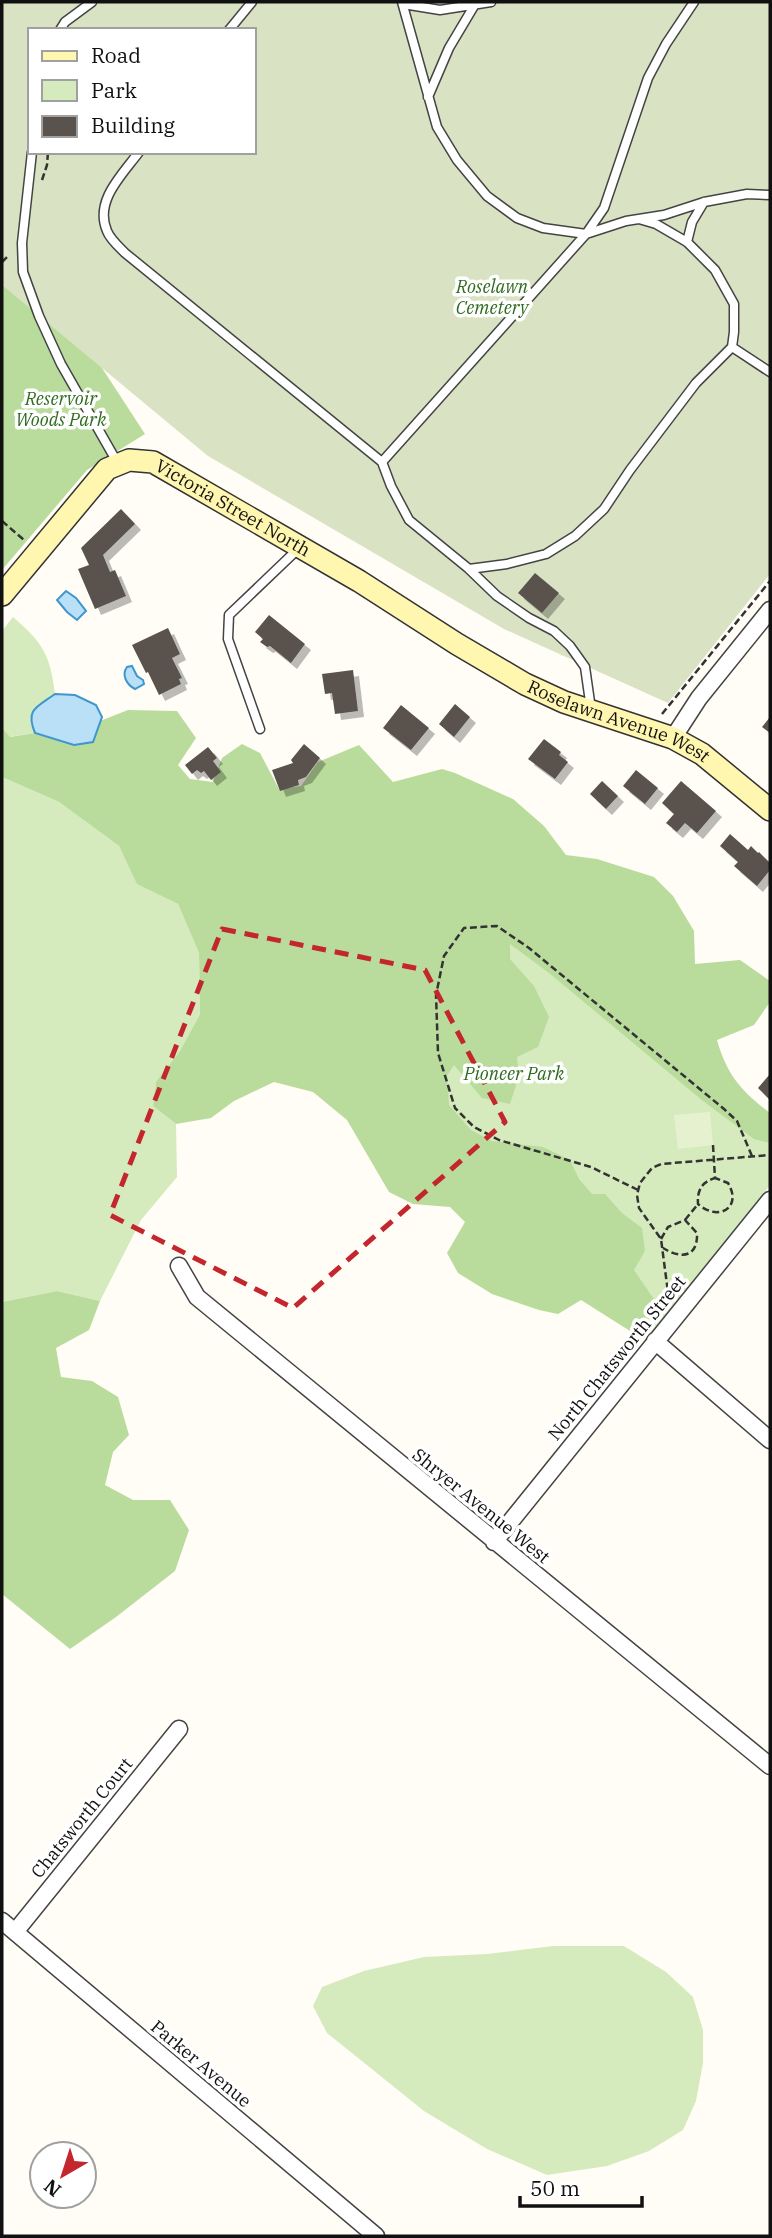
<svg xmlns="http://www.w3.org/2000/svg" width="772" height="2238" font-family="'IBM Plex Serif',serif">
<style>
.green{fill:#d5ebbd}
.forest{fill:#b9dc9c}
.cemetery{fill:#d9e3c4;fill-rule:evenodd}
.pitch{fill:#e6f2cf}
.water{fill:#b9e0f7;stroke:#3f96cf;stroke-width:2}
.building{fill:#5a524d;filter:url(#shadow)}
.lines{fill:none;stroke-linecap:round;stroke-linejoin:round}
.lane-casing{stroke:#444;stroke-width:11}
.street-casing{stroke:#444;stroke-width:19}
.secondary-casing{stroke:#333;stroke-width:24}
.path{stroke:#333;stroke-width:2.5;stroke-dasharray:7 3.5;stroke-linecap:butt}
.lane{stroke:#fff;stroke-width:8}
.street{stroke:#fff;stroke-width:16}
.secondary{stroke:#fff6b0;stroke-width:21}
.marked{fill:none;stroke:#c4262e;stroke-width:5;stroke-dasharray:14 9;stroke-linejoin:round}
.labels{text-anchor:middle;stroke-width:7;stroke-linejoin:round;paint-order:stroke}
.park-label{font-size:18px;font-style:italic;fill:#2f6b1f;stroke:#fff}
.street-label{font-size:18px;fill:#111;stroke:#fff}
</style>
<defs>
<filter id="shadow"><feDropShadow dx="6" dy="6" stdDeviation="0" flood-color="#0004"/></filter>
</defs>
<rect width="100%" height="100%" fill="#fffdf5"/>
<!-- green -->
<path class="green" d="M13 617C43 643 50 654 55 694 37 707 25 709 35 733L9 737 2 728V631Z
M2 777 59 802 119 846 138 884 178 904 199 953 200 1014 180 1051 156 1083 153 1106 176 1124 177 1177 141 1220 100 1301 57 1291 2 1302Z
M410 835 770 1124V1185L648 1338 258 1025Z
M553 1946H624L666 1972 693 1997 703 2030V2063L696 2101 683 2130 649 2151 607 2166 547 2175 487 2149 424 2111 327 2033 313 2006 322 1987 364 1971 424 1957 487 1954Z"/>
<!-- forest -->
<path class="forest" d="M2 180 74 325 145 434 87 470 2 570Z
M128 710 177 711 196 738 178 765 190 779 213 782 222 758 242 744 260 753 279 789 301 786 318 762 359 745 393 782 442 769 455 773 513 799 544 826 566 855 597 859 654 877 673 896 694 931 695 964 740 960 770 981V1002L754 1025 717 1040C727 1075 741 1091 770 1113V1143L754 1139 703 1101 549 973 510 944V959L534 986 549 1017 538 1047 517 1057 519 1076 510 1104 482 1098 454 1065 447 1076 449 1105 471 1130 492 1141 543 1147 570 1160 579 1179 592 1194H605L622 1213 642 1228 645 1251 634 1270 660 1308 652 1324 630 1331 581 1300 558 1314 539 1310 492 1294 458 1273 447 1253 465 1222 450 1207 413 1204 389 1192 347 1120 313 1092 274 1082 234 1101 211 1118 176 1124 153 1106 156 1082 180 1051 200 1014 199 953 178 904 137 884 119 846 59 802 2 777V728L10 737 35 733 93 742 100 721Z
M57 1291 100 1301 89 1330 56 1348 61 1377 92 1381 118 1397 129 1435 113 1452 105 1485 133 1500H170L189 1530 175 1571 116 1617 70 1649 2 1594V1302Z"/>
<!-- cemetery -->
<path class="cemetery" d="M2 2H770V574L668 703 504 629 208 456 2 285ZM30 30H254V152H30Z"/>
<!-- pitch -->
<path class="pitch" d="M710 1112 713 1145 678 1149 674 1115Z"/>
<!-- water -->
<path class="water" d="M66 591 76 598 86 611 77 620 67 612 57 600Z
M132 666 137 676 143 680 144 684 135 689C127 685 121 675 127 667Z
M55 694 75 695 96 705 102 717 93 742 74 745 35 733C25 709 37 707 55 694Z"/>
<!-- building -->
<path class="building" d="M121 509 135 524 103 555 110 572 115 570 126 596 95 609 78 569 89 565 81 548Z
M535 573 559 593 542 613 518 593Z
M269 615 305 644 291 663 270 646 267 647 260 642 263 639 255 632Z
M168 628 180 654 172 658 182 678 179 679 181 684 159 695 148 672 146 673 132 645Z
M353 670 358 711 335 714 332 693 325 694 322 674Z
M455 704 470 717 454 737 439 724Z
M401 705 429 728 411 750 383 728Z
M770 717V733L762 727Z
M544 739 561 752 559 755 568 762 555 779 528 759Z
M304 744 320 758 306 777 298 780 299 785 280 791 272 770 293 763 291 760Z
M208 747 217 758 213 761 221 772 211 780 204 771 201 773 197 770 192 774 185 765Z
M636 770 658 788 645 804 623 786Z
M602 781 618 796 606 809 590 794Z
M681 781 716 811 697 833 685 823 677 832 666 823 674 814 662 803Z
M730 834 748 850 751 846 758 853 759 852 770 863V870L757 886 734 866 738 862 720 846Z
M770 1074V1100L758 1088Z"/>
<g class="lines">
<defs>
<path id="lane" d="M402 2 437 127 457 160 487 196 517 218 543 228 586 234 626 221 664 215 704 202 747 194 770 195
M403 4 440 10 491 2
M60 30 65 22 92 2
M229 30 252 2
M428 97 449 48 474 6
M32 152 22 243 23 272 39 316 61 364 117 462
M139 152C122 175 94 201 107 231 110 239 119 247 125 253L382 462 391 486 409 520 469 569 497 596 529 618 554 631 570 646 585 667 591 709
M687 242 692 222 704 202
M732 347 770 372
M382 462 586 234 604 208 648 78 666 44 694 2
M469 569 507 564 546 554 575 536 604 509 630 470 696 383 732 347 734 332V304L715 270 687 242 656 224 639 219
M260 729 228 639 229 615 298 549"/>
<path id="street" d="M673 738 699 698 770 610
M179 1266 197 1297 770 1766
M655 1341 770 1440
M494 1542 770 1200
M2 1921 376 2236
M15 1932 179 1729"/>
<g id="secondary">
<path id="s1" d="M2 595 107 469 129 460 153 462 359 581 457 644 525 684 564 702 673 738 702 754 770 810"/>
</g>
</defs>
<!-- lane casing -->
<use href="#lane" class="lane-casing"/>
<!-- street casing -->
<use href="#street" class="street-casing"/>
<!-- secondary casing -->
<use href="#secondary" class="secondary-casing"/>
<!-- path -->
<path class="path" d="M42 180 47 165 48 152
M2 262 9 255
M2 521 24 540
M662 714 770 581
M713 1145 715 1178 728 1183C743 1208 718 1222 698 1204 697 1190 702 1182 715 1178
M638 1190 591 1167 499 1140 474 1127 455 1108 438 1053 436 995 444 956 464 928 497 926 529 948 724 1109 737 1121 752 1156
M685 1220 698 1204
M661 1239 668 1227 685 1220 697 1233C698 1258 681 1259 663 1248
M669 1300 661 1239 639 1208 637 1195 640 1183 652 1168 661 1164 770 1155"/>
<!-- lane -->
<use href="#lane" class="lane"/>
<!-- street -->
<use href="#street" class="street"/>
<!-- secondary -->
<use href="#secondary" class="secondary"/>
</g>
<!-- marked area -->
<path class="marked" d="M222 929 425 970 505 1122 293 1308 110 1215Z"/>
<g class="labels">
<!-- park labels -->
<g class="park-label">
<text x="492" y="293">Roselawn<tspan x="492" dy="21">Cemetery</tspan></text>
<text x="61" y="405">Reservoir<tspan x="61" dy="21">Woods Park</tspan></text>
<text x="514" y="1080">Pioneer Park</text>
</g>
<!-- street labels -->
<g class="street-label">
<text dy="6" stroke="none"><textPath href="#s1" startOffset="304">Victoria Street North</textPath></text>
<text dy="6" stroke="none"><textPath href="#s1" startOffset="746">Roselawn Avenue West</textPath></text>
<text transform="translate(617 1358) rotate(-51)" y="6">North Chatsworth Street</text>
<text transform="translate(481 1506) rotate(39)" y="6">Shryer Avenue West</text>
<text transform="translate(82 1818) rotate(-51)" y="6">Chatsworth Court</text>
<text transform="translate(201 2064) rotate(40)" y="6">Parker Avenue</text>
</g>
</g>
<!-- border -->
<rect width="772" height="2238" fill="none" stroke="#111111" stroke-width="7"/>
<!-- legend -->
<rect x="28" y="28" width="228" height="126" fill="#ffffff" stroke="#a0a0a0" stroke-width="2"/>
<rect x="42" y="51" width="35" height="10" fill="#fff6b0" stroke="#a0a0a0" stroke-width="2"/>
<text x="91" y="63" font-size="21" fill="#111111">Road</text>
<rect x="42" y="80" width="35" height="21" fill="#d5ebbd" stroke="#a0a0a0" stroke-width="2"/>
<text x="91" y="98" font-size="21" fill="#111111">Park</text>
<rect x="42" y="116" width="35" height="21" fill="#5a524d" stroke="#a0a0a0" stroke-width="2"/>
<text x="91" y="133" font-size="21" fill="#111111">Building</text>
<!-- north arrow -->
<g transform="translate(63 2175) rotate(219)"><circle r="33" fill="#ffffff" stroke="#a0a0a0" stroke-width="2"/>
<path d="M0-5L12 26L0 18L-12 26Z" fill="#c4262e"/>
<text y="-10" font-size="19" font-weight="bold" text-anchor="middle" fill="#111111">N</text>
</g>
<!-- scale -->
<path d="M520 2196v10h122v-10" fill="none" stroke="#111111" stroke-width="3.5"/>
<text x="530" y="2196" font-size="21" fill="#111111" stroke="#ffffff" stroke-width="5" paint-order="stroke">50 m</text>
</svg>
